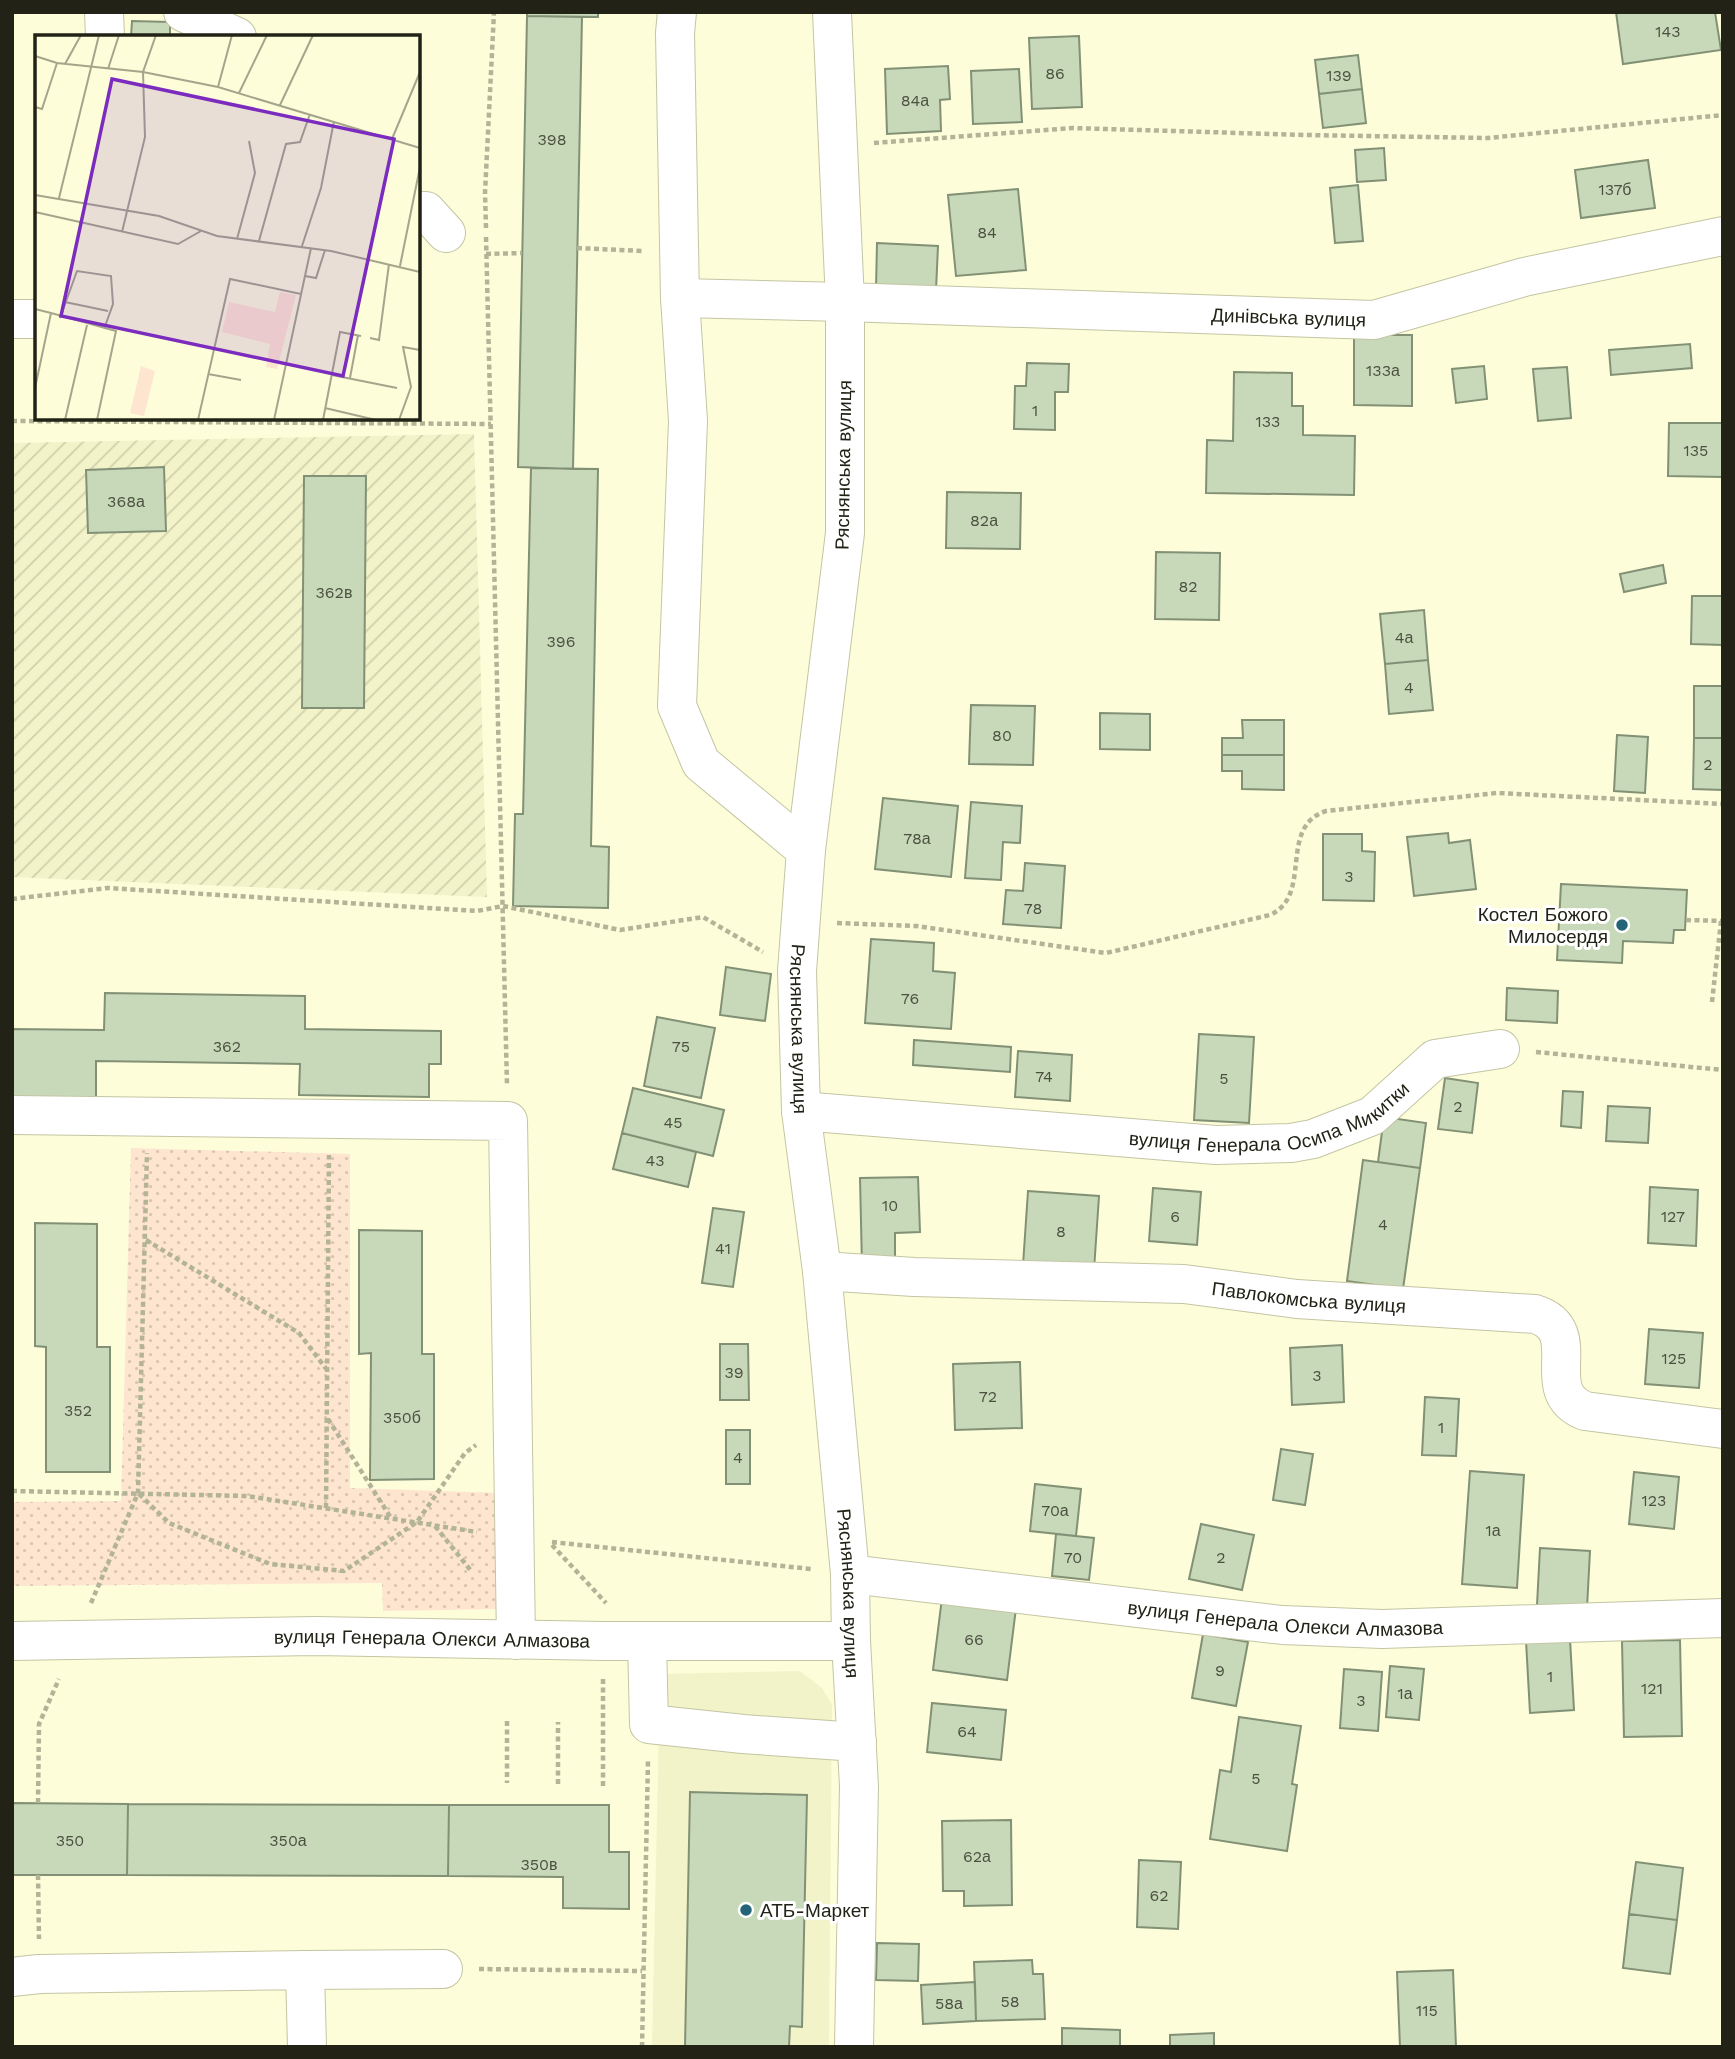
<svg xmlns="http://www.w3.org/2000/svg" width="1735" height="2059" font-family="'Work Sans',sans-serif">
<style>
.built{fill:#f3f3c9}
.industrial{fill:url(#industrial-furrows)}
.park{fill:url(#park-dots)}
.building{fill:#c8d9ba;stroke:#829175;stroke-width:2}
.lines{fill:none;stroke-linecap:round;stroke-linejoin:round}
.minor-casing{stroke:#c4c5a3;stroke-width:40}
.path{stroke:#b3b397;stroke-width:4.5;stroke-dasharray:5 3.5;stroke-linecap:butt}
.minor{stroke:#fff;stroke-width:38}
.poi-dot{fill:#236478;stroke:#fff;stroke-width:2.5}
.labels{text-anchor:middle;stroke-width:6;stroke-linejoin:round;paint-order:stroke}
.number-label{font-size:16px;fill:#4c503f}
.street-label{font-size:19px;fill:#222216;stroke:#fff}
.poi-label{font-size:19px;fill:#222216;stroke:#fff;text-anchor:end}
.inset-road{fill:none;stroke:#a5a58c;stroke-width:2}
.view{fill:#7b2cbf;fill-opacity:0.15;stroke:#7b2cbf;stroke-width:3.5}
.inset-edge{fill:none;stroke:#222216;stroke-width:3.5}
</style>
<defs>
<pattern id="industrial-furrows" width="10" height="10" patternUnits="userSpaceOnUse" patternTransform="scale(1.75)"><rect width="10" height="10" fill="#f3f3c9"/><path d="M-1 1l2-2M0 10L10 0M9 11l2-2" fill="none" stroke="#d0d0ac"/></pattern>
<pattern id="park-dots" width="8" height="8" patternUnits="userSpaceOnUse" patternTransform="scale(1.75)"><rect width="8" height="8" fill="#fee5d0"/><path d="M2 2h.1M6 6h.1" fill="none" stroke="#d9c4b2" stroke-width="1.8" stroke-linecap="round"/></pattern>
</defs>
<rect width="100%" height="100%" fill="#fdfdda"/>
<!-- built -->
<path class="built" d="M800 1671 822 1688 832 1704 829 2047H652L660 1674Z"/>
<!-- industrial -->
<path class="industrial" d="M474 434 487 897 12 877V443Z"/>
<!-- park -->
<path class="park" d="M131 1148 350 1154V1488L499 1493 501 1609 383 1611 382 1583 12 1586V1502L121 1501Z"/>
<!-- building -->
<path class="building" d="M527 12H598V17L527 16Z
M1616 12H1715L1721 50 1623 64Z
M527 16 582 17 573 469 518 467Z
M132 21 170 22V37H131Z
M1079 36 1082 107 1032 109 1029 38Z
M1358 55 1362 89 1319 94 1315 60Z
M948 66 950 99 940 100 941 131 887 134 885 69Z
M1019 69 1022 122 973 124 971 71Z
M1362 89 1366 123 1323 128 1319 94Z
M1384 148 1386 180 1357 182 1355 150Z
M1648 160 1655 208 1581 218 1575 170Z
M1358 185 1363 241 1335 243 1330 188Z
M1018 189 1026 270 956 276 948 195Z
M877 243 938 246 936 290 876 288Z
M1354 335H1412V406L1354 405Z
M1690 344 1692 368 1611 375 1609 350Z
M1027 363 1069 364 1068 392H1055V430L1014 429 1015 386H1026Z
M1484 366 1487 399 1456 403 1452 369Z
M1567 367 1571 418 1538 421 1533 369Z
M1234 372 1292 373V406H1303V435L1355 436 1354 495 1206 493 1207 440 1233 441Z
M1669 423H1723V477L1668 476Z
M164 467 166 531 88 533 86 470Z
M531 468 598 469 591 846 609 847 608 908 513 906 515 814H523Z
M304 476H366L364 708H302Z
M947 492 1021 493 1020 549 946 548Z
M1156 552 1220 553 1219 620 1155 619Z
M1663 565 1666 583 1624 592 1620 574Z
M1692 596H1723V645L1691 644Z
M1424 610 1428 660 1385 664 1380 614Z
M1428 660 1433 710 1389 714 1385 664Z
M1694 686H1723V738H1694Z
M971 705 1035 706 1033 765 969 764Z
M1100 713 1150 714V750L1100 749Z
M1242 720H1284V755H1222V738H1243Z
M1617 735 1648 737 1645 793 1614 791Z
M1694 738H1723V790L1693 789Z
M1222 755H1284V790L1242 789V771H1222Z
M883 798 958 806 951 877 875 869Z
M971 802 1022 806 1020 843 1003 842 1001 880 965 878Z
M1448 833 1449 843 1470 840 1476 889 1414 896 1407 837Z
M1323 834H1362V851L1375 852 1374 901 1323 900Z
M1025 863 1065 866 1061 928 1003 924 1006 890 1023 891Z
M1561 884 1687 890 1685 930H1674L1673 943 1623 941 1622 963 1557 960Z
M871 939 934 943 933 971 955 973 951 1029 865 1023Z
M726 967 771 974 765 1021 720 1015Z
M1507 988 1558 991 1557 1023 1506 1020Z
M105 993 305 996V1029L441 1031V1064H429V1097L299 1095 300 1064 96 1061V1102L12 1101V1029L104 1030Z
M657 1017 715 1028 701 1098 644 1086Z
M1199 1034 1254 1037 1249 1123 1194 1120Z
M914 1040 1011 1047 1010 1072 913 1065Z
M1018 1051 1072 1055 1070 1101 1015 1097Z
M1445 1078 1478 1083 1472 1133 1438 1129Z
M633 1088 724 1110 713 1156 622 1133Z
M1563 1091 1583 1092 1581 1128 1561 1126Z
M1608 1106 1650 1108 1648 1143 1606 1141Z
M1384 1117 1426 1123 1420 1168 1378 1162Z
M622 1133 696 1152 688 1187 613 1169Z
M1363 1160 1420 1168 1403 1289 1347 1281Z
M918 1177 920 1232 895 1233V1265L862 1266 860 1178Z
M1650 1187 1698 1190 1696 1246 1648 1243Z
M1153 1188 1201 1192 1197 1245 1149 1241Z
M1028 1191 1099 1196 1094 1270 1023 1265Z
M713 1208 744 1212 733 1287 702 1283Z
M35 1223 97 1224V1347H110V1472H46V1347L35 1346Z
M359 1230 422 1231V1354H434V1479L370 1480 371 1353 359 1354Z
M1649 1329 1703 1333 1699 1388 1645 1384Z
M720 1344H748L749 1400H720Z
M1342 1345 1344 1402 1292 1405 1290 1348Z
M1020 1362 1022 1428 955 1430 953 1364Z
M1425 1397 1459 1399 1456 1456 1422 1455Z
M726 1430H750V1484H726Z
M1281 1449 1313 1454 1305 1505 1273 1500Z
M1470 1471 1524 1475 1517 1588 1462 1584Z
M1634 1472 1679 1477 1674 1529 1629 1524Z
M1035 1484 1081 1489 1076 1536 1030 1531Z
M1201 1524 1254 1535 1242 1590 1189 1579Z
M1056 1534 1094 1538 1089 1580 1052 1576Z
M1540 1548 1590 1551 1587 1608 1537 1605Z
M942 1598 1016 1608 1007 1680 933 1670Z
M1203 1634 1248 1642 1236 1706 1192 1698Z
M1570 1639 1574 1710 1530 1713 1526 1641Z
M1680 1640 1682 1736 1624 1737 1622 1641Z
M1390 1666 1424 1669 1419 1720 1386 1717Z
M1344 1669 1382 1672 1378 1731 1340 1728Z
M932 1703 1006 1710 1001 1760 927 1752Z
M1239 1717 1301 1726 1292 1784 1297 1785 1287 1851 1210 1839 1220 1770 1231 1772Z
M690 1792 807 1795 802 2027 790 2026 789 2047H685Z
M12 1803 128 1804 127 1875H12Z
M128 1804 449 1805 448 1876 127 1875Z
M449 1805H609V1852H629V1909L563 1908V1877L448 1876Z
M1011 1820 1012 1905 964 1906V1891H943L942 1821Z
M1139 1860 1181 1862 1178 1929 1137 1927Z
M1636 1862 1683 1868 1677 1920 1629 1914Z
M1629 1914 1677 1920 1670 1974 1623 1968Z
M877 1943 919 1944 918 1981 876 1980Z
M1032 1960 1033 1974H1043L1045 2019 976 2021 974 1962Z
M1453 1970 1456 2047H1400L1397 1972Z
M975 1982 976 2021 923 2024 921 1985Z
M1062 2028 1120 2030V2047H1062Z
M1214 2033V2047H1170V2035Z"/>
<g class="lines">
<defs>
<g id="minor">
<path d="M104 12 105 37"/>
<path d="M183 12 237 37"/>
<path d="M677 12 675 33 680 298 688 421 677 706 701 763 806 850"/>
<path id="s1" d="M832 12 845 302V533L806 850 797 971 801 1111 822 1271 850 1574 851 1641 859 1786 854 2047"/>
<path d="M418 211H426L446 233"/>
<path id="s2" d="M680 298 845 302 1374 320 1524 277 1723 236"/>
<path d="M12 319H37"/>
<path id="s3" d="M801 1111 1216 1145 1291 1143 1313 1139 1372 1116 1435 1059 1500 1049"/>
<path d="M12 1115 508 1121 516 1640"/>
<path id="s4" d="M822 1271 914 1277 1184 1284 1297 1299 1535 1314C1589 1331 1534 1391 1585 1411L1723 1429"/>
<path id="s5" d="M850 1574 1282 1625 1382 1629 1723 1618"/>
<path id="s6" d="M12 1641 316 1636 603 1641H851"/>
<path d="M647 1642 649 1724 743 1734 857 1742"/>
<path d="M305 1970 443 1969"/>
<path d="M12 1977 39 1974 305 1970 307 2047"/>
</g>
</defs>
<!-- minor casing -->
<use href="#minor" class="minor-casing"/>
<!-- path -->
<path class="path" d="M874 143 1073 128 1306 135 1488 138 1723 115
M486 228 485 193 494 12
M486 237 507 1085
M577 248 643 251
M486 254 522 253
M12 421 491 424
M12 899 108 888 477 911 503 906 620 930 703 917 763 952
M1686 920 1723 921
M837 923 916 926 1106 953 1270 915C1314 895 1277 827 1326 811L1497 793 1723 804
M1712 1002 1721 921
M1536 1052 1723 1070
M146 1240 299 1333 327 1370
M328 1419 391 1518
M12 1491 247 1496 477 1532
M139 1494 169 1523 270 1564 344 1571 417 1522 465 1453 476 1445
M326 1508 329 1155
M435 1526 472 1572
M552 1542 811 1569
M552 1545 606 1603
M91 1603 138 1493 147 1153
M507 1721V1783
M558 1784V1722
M603 1786V1678
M38 1803 39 1724 59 1679
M38 1875 39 1939
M479 1969 642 1971
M642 2047 648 1760"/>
<!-- minor -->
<use href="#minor" class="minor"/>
</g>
<!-- markers -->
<g class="poi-dot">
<circle cx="1622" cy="925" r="7"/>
<circle cx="746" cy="1910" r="7"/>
</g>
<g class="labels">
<!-- number labels -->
<g class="number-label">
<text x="1668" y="37">143</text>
<text x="1055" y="79">86</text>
<text x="1339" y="81">139</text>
<text x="915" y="106">84а</text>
<text x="552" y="145">398</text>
<text x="1615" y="195">137б</text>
<text x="987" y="238">84</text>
<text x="1383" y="376">133а</text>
<text x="1035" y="416">1</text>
<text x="1268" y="427">133</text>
<text x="1696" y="456">135</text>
<text x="126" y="507">368а</text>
<text x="984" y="526">82а</text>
<text x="1188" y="592">82</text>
<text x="334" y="598">362в</text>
<text x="1404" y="643">4а</text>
<text x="561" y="647">396</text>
<text x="1409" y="693">4</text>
<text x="1002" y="741">80</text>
<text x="1708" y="770">2</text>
<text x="917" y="844">78а</text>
<text x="1349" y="882">3</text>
<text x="1033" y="914">78</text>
<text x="910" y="1004">76</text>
<text x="227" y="1052">362</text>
<text x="681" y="1052">75</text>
<text x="1044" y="1082">74</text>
<text x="1224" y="1084">5</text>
<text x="1458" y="1112">2</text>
<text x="673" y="1128">45</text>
<text x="655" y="1166">43</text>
<text x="890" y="1211">10</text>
<text x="1175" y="1222">6</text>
<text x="1673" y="1222">127</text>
<text x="1383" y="1230">4</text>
<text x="1061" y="1237">8</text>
<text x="723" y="1254">41</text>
<text x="1674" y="1364">125</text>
<text x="734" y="1378">39</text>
<text x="1317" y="1381">3</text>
<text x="988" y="1402">72</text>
<text x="78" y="1416">352</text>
<text x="402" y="1423">350б</text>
<text x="1441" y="1433">1</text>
<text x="738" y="1463">4</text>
<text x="1654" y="1506">123</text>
<text x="1055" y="1516">70а</text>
<text x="1493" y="1536">1а</text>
<text x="1073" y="1563">70</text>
<text x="1221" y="1563">2</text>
<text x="974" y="1645">66</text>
<text x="1220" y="1676">9</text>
<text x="1550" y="1682">1</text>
<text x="1652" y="1694">121</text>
<text x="1405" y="1699">1а</text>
<text x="1361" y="1706">3</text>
<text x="967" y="1737">64</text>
<text x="1256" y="1784">5</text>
<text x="70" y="1846">350</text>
<text x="288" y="1846">350а</text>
<text x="977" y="1862">62а</text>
<text x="539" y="1870">350в</text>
<text x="1159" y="1901">62</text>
<text x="1010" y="2007">58</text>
<text x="949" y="2009">58а</text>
<text x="1427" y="2016">115</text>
</g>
<!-- street labels -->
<g class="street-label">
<text dy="7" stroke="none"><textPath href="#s2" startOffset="609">Динівська вулиця</textPath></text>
<text transform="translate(843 465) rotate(-89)" y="7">Ряснянська вулиця</text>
<text dy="7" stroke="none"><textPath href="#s1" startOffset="1020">Ряснянська вулиця</textPath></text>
<text dy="7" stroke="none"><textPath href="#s3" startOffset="476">вулиця Генерала Осипа Микитки</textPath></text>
<text dy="7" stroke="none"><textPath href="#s4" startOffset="488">Павлокомська вулиця</textPath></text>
<text dy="7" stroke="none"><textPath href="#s1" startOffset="1587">Ряснянська вулиця</textPath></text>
<text dy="7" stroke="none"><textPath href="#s5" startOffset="438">вулиця Генерала Олекси Алмазова</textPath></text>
<text dy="7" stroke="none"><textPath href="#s6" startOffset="420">вулиця Генерала Олекси Алмазова</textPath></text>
</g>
<!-- poi labels -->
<g class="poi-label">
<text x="1608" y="921">Костел Божого<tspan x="1608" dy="22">Милосердя</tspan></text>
<text x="760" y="1917" text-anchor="start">АТБ-Маркет</text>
</g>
</g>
<!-- overview -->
<g transform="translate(35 35)">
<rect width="385" height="385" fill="#fdfdda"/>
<path d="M245 257 261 260 242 334 231 332 235 309 187 297 194 267 240 277ZM106 331 120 336 109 381 95 378Z" fill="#fee5d0"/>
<path class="inset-road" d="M0 21 22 28 108 37 183 52 385 113M30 29 46 0M73 34 84 0M183 52 197 0M204 58 232 0M245 70 278 0M0 72 7 74 22 28M357 104 385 37M0 160 124 181 182 201 296 216 385 237M24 163 64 0M0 177 143 209 166 196M87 197 110 102 108 37 121 0M202 204 220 138 214 106M224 206 251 109 265 107 275 79M267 211 286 153 299 86M365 231 385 132M270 241 281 243 290 215M30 267 73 276M0 274 16 278 0 353M16 278 81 296 62 385M25 283 42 236 76 241 78 269 69 294M335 303 344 305 354 229M173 339 206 345M297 340 362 353M315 343 323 300M290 373 341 385M30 385 52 290M163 385 195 244 266 259M239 385 276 213M288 385 305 297 326 301M364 385 376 352 368 312 385 315"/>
<path class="view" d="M77 44 359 104 308 341 26 281Z"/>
<rect width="385" height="385" class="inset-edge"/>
</g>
<!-- border -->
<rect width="1735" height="2059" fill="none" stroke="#222216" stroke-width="28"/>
</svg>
